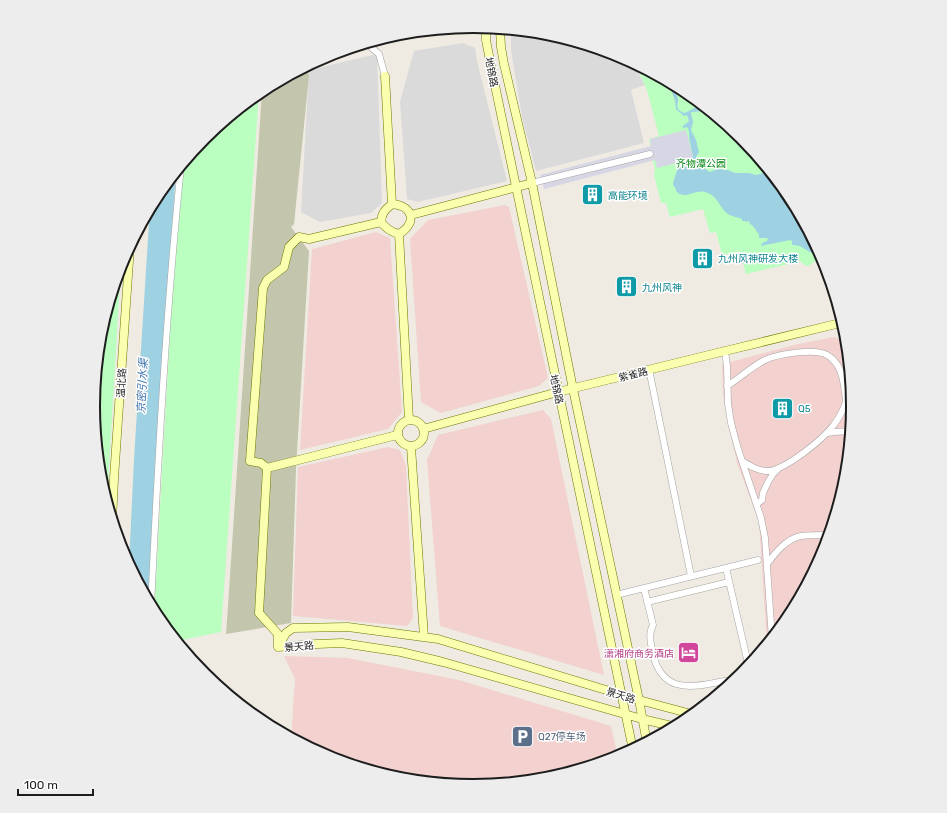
<svg xmlns="http://www.w3.org/2000/svg" width="947" height="813" font-family="Rubik,'Noto Sans SC',sans-serif">
<style>
.residential{fill:#dbdada}
.commercial{fill:#f2d1cf}
.construction{fill:#c4c5ad}
.park{fill:#bafec0}
.plaza{fill:#d6d6e5}
.water{fill:#9ed1e1}
.lines{fill:none;stroke-linecap:round;stroke-linejoin:round}
.street-casing{stroke:#a4a4a4;stroke-width:7}
.secondary-casing{stroke:#6a7800;stroke-width:9}
.street{stroke:#fff;stroke-width:6}
.secondary{stroke:#faffb0;stroke-width:8}
.labels{text-anchor:middle;stroke-width:3;stroke-linejoin:round;paint-order:stroke}
.street-label{font-size:10px;fill:#1d1d1d;stroke:#fff}
.park-label{font-size:10px;fill:#01850e;stroke:#fff}
.culture-label{font-size:10px;fill:#0d838f;stroke:#fff;text-anchor:start}
.hotel-label{font-size:10px;fill:#b23c85;stroke:#fff;text-anchor:end}
.service-label{font-size:10px;fill:#4e5e75;stroke:#fff;text-anchor:start}
.water-label{font-size:11px;font-style:italic;fill:#3f75ad;stroke:#fff}
.rim{fill:none;stroke:#1d1d1d;stroke-width:2}
</style>
<rect width="100%" height="100%" fill="#efebe2"/>
<!-- residential -->
<path class="residential" d="M511 30 548 33 619 55 632 62 645 85 631 90 644 143 536 171 522 117 511 50Z
M463 43 475 48 477 61 507 181 418 202 407 199 400 102 414 51Z
M377 54 382 203 371 213 320 222 301 212 309 70Z"/>
<!-- commercial -->
<path class="commercial" d="M505 205 509 207 548 378 539 386 441 413 421 402 410 239 428 220Z
M376 232 390 238 402 412 388 429 300 450 312 249Z
M834 337 848 342 854 407 847 481 825 552 790 618 769 644 766 630 759 522 737 463 723 395 722 364 798 344Z
M543 410 551 419 604 675 440 626 427 460 438 435Z
M388 447 400 450 406 466 413 618 407 626 293 616 298 467Z
M284 656 348 658 459 680 611 726 618 758 548 780 473 787 399 780 328 758 291 738 295 679Z"/>
<!-- construction -->
<path class="construction" d="M307 66 309 76 294 224 291 227 309 251 296 469 291 623 226 634 229 591 262 91Z"/>
<!-- park -->
<path class="park" d="M636 64 685 90 743 138 790 195 825 261C821 261 817 260 814 262 810 264 810 266 806 266L800 261 797 262 746 274 740 251 722 255 716 232 710 233 703 209 670 217 666 203H661L654 175 655 171 649 139 659 136 647 90Z
M259 93 221 632 176 641 157 618 154 612 176 229 184 163 205 137Z
M121 264 107 502 100 480 93 406 100 332Z"/>
<!-- plaza -->
<path class="plaza" d="M686 130 693 157 691 160 692 164 679 168 677 163 657 168 655 160 544 189 540 175 651 146 650 139Z"/>
<!-- water -->
<path class="water" d="M670 82 672 83C673 89 678 94 678 100 678 103 676 107 679 110 680 111 684 113 685 113L702 104 707 108 702 111 692 112 691 113 693 122 691 130 696 140 699 152 696 157 698 166C701 166 707 170 710 172L717 169 728 170 735 173H749L756 175 770 171 790 195 822 254C817 253 811 253 808 251 801 247 800 245 792 245V241L790 240 761 246 762 243 767 241 768 238H759V234C756 232 755 226 750 224L749 221 746 222 745 221H742V219C737 217 733 217 728 214 719 208 719 196 705 192 694 189 685 201 676 191V189C675 187 673 186 673 184 673 182 677 170 678 169 680 167 690 166 692 166V159L693 157 689 137V132L688 128 686 127 684 128 682 127 689 121 687 115 684 116 676 109 675 101 671 89Z
M176 172 170 260 150 605 129 565 134 459 150 208 157 195Z"/>
<g class="lines">
<defs>
<path id="street" d="M366 43 379 54 385 76
M532 183 650 154
M725 351 727 366 728 404 731 423 738 449 761 518 765 538 772 639
M649 369 691 576
M727 386C740 378 751 367 765 360 778 354 815 348 827 355 831 357 836 363 838 366 846 380 844 396 848 410 849 414 851 418 853 422
M827 433C835 431 843 431 852 432
M742 461C750 466 758 471 768 471 785 470 822 440 833 426 839 418 843 411 846 402
M757 504 762 500 763 493 768 482 773 474 778 469
M767 564C776 552 786 539 801 536 811 535 821 535 830 535
M726 568 747 659V663L743 675
M644 588 653 625C648 634 651 644 653 655 662 689 685 689 714 683 723 681 733 680 741 677
M616 595 758 560
M647 602 729 582
M151 607C158 460 166 313 181 166"/>
<path id="secondary" d="M486 27V40L491 66 633 750
M500 29 501 47 504 64 532 183 573 389 639 700 647 743
M385 76 392 204
M392 204C414 206 417 223 399 234 391 232 386 229 381 222 382 212 385 210 392 204Z
M411 215 532 183
M399 234 409 420
M398 433a13 13 0 1 1 26 0a13 13 0 1 1-26 0Z
M423 429 558 392 725 351 836 324H844
M411 447 424 637
M267 468 397 435
M112 521 114 478 130 246
M278 647V634L259 613 267 468 261 463 250 461 263 288 267 280 284 267 289 247 299 237 309 239 381 222
M278 647 286 633 293 628 348 627 438 639 639 700 695 715
M278 647 317 644 342 643 401 652 443 662 642 719 676 727"/>
</defs>
<!-- street casing -->
<use href="#street" class="street-casing"/>
<!-- secondary casing -->
<use href="#secondary" class="secondary-casing"/>
<!-- street -->
<use href="#street" class="street"/>
<!-- secondary -->
<use href="#secondary" class="secondary"/>
</g>
<!-- icons -->
<defs>
<symbol id="building-square" viewBox="-11 -11 22 22"><rect x="-9" y="-9" width="18" height="18" rx="4" fill="#0f9aa8" stroke="#fff"/><path d="M-4-6H4V6H1V3H-1V6H-4ZM-2.5-4.3h1.7v1.8h-1.7ZM.8-4.3h1.7v1.8H.8ZM-2.5-1h1.7V.8h-1.7ZM.8-1h1.7V.8H.8Z" fill="#fff"/></symbol>
<symbol id="hotel-square" viewBox="-11 -11 22 22"><rect x="-9" y="-9" width="18" height="18" rx="4" fill="#d1479c" stroke="#fff"/><path d="M-6-4.5h1.5V1H6V5H4.5V3h-9V5H-6ZM-4 0a1.8 1.8 0 1 1 3.6 0ZM.5 0V-2.5h3Q6-2.5 6 0Z" fill="#fff"/></symbol>
<symbol id="parking-square" viewBox="-11 -11 22 22"><rect x="-9" y="-9" width="18" height="18" rx="4" fill="#5c6f8a" stroke="#fff"/><path d="M-3.5-5.5H1a3.5 3.5 0 0 1 0 7H-1V5.5H-3.5ZM-1-3.4V-.6H.8a1.4 1.4 0 0 0 0-2.8Z" fill="#fff"/></symbol>
</defs>
<g fill-rule="evenodd">
<use href="#building-square" x="580" y="182" width="25" height="25"/>
<use href="#building-square" x="690" y="246" width="25" height="25"/>
<use href="#building-square" x="614" y="274" width="25" height="25"/>
<use href="#building-square" x="770" y="396" width="25" height="25"/>
<use href="#hotel-square" x="676" y="640" width="25" height="25"/>
<use href="#parking-square" x="510" y="724" width="25" height="25"/>
</g>
<g class="labels">
<!-- street labels -->
<g class="street-label">
<text transform="translate(492 72) rotate(79)" y="4">地锦路</text>
<text transform="translate(633 374) rotate(-14)" y="4">紫雀路</text>
<text transform="translate(121 383) rotate(-86)" y="4">温北路</text>
<text transform="translate(557 389) rotate(78)" y="4">地锦路</text>
<text transform="translate(299 646) rotate(-5)" y="4">景天路</text>
<text transform="translate(621 695) rotate(17)" y="4">景天路</text>
</g>
<!-- park labels -->
<g class="park-label">
<text x="701" y="167">齐物潭公园</text>
</g>
<!-- culture labels -->
<g class="culture-label">
<text x="608" y="199">高能环境</text>
<text x="718" y="262">九州风神研发大楼</text>
<text x="642" y="291">九州风神</text>
<text x="798" y="412">Q5</text>
</g>
<!-- hotel labels -->
<g class="hotel-label">
<text x="674" y="657">潇湘府商务酒店</text>
</g>
<!-- service labels -->
<g class="service-label">
<text x="538" y="740">Q27停车场</text>
</g>
<!-- water labels -->
<g class="water-label">
<text transform="translate(142 386) rotate(-87)" y="4">京密引水渠</text>
</g>
</g>
<!-- crop -->
<path d="M0 0H947V813H0ZM100 406a373 373 0 1 1 746 0a373 373 0 1 1-746 0Z" fill="#ededed" fill-rule="evenodd"/>
<path class="rim" d="M100 406a373 373 0 1 1 746 0a373 373 0 1 1-746 0Z"/>
<!-- scale -->
<path d="M18 789v6h75v-6" fill="none" stroke="#1d1d1d" stroke-width="2"/>
<text x="24" y="789" font-size="12" fill="#1d1d1d" stroke="#ffffff" stroke-width="3" paint-order="stroke">100 m</text>
</svg>
